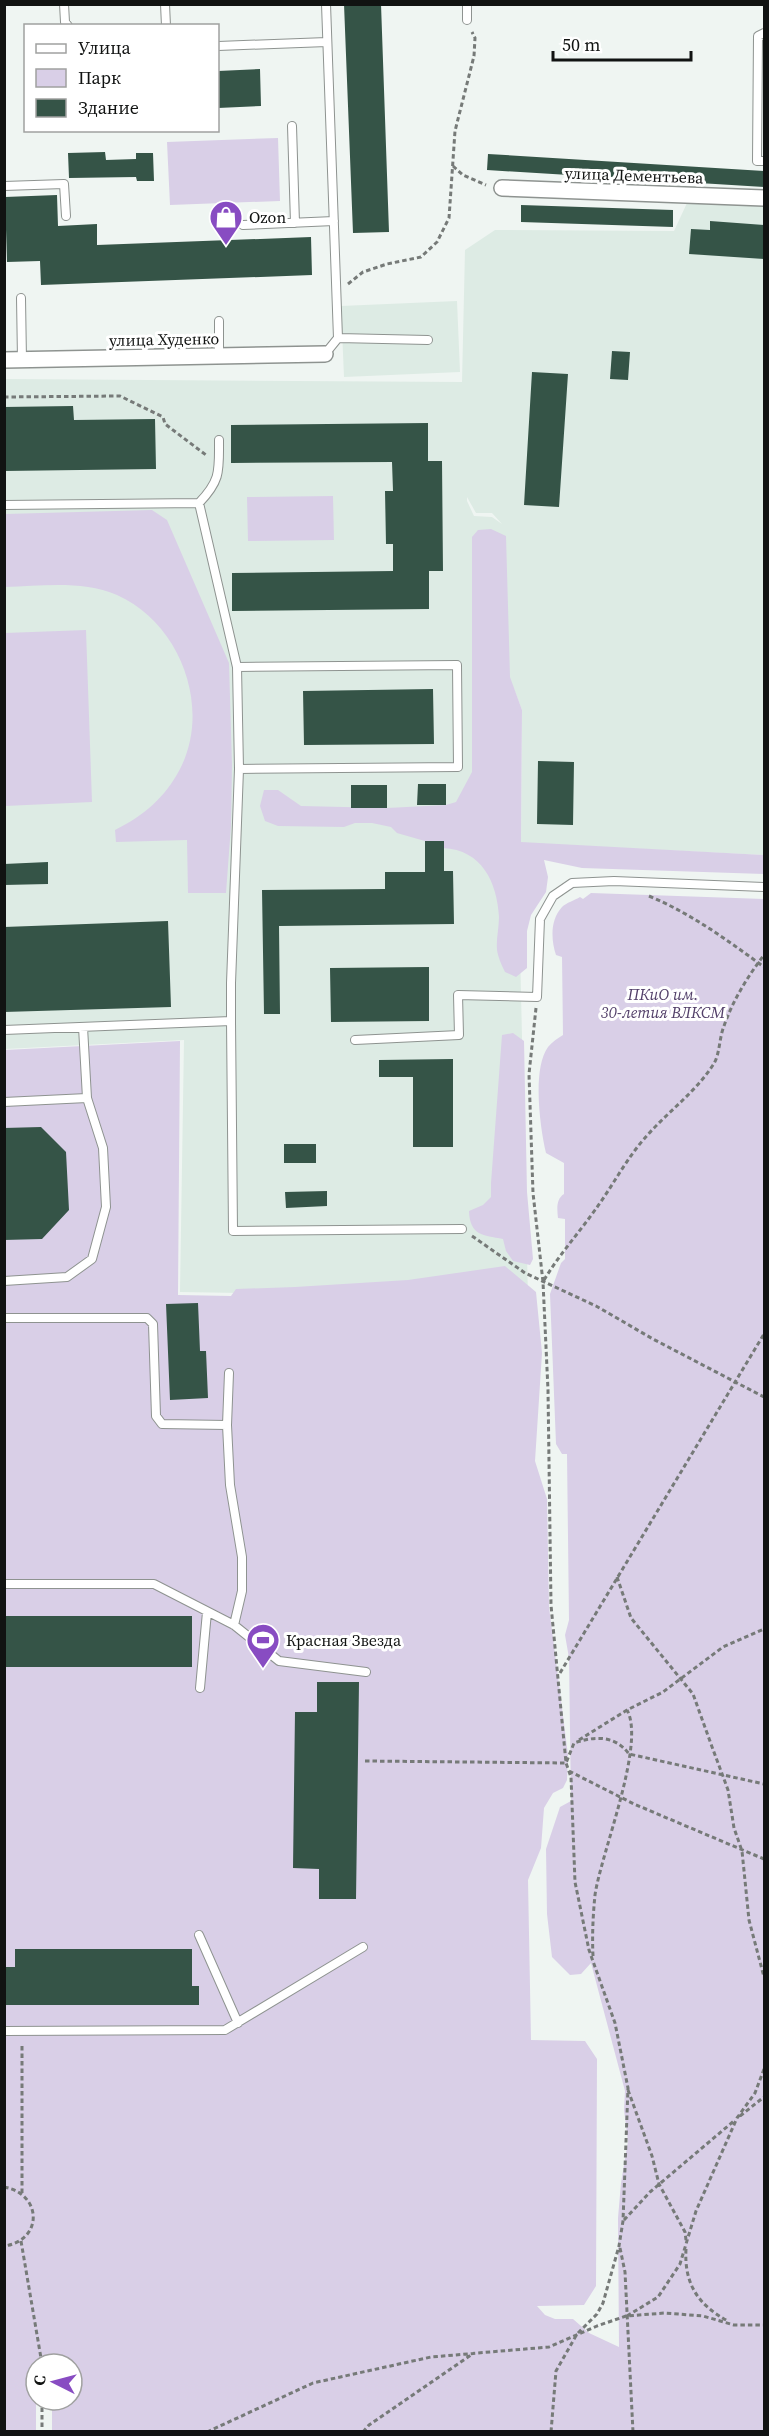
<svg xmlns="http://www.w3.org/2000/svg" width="769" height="2436" font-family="'Source Serif 4',serif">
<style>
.built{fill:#ddebe4;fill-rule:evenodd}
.green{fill:#d9cfe7}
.building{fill:#355447}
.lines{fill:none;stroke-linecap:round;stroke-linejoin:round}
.lane-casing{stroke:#8e9390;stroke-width:10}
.street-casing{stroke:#8e9390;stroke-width:18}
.path{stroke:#767a78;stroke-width:3;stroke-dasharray:4.5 3;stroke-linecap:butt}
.lane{stroke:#fff;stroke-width:8}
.street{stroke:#fff;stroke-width:15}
.labels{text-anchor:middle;stroke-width:6;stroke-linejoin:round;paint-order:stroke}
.street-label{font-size:16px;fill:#111312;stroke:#fff}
.poi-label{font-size:16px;fill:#111312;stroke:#fff;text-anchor:start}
.park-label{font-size:16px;font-style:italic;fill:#523f69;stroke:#fff}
</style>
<rect width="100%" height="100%" fill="#eff5f2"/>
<!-- built -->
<path class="built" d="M687 203 764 206V855L521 843 522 710 514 689 528 1298 180 1292 184 1040 5 1049V379L462 382 465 250 495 230 674 231ZM467 497 476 513H492L502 524 492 517 474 516 467 501Z
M457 301 460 372 344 377 341 306Z"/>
<!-- green -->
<path class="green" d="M278 138 280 201 170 205 167 142Z
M333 496 334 540 248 541 247 497Z
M152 510 167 520 229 663 232 765 231 826 226 893H188L187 840 116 842 115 830C143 816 165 798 180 769 212 707 180 623 117 595 82 580 42 586 5 587V514Z
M491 529 506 536 510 677 522 710 521 842 764 855V874L582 868 544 860 548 877 546 892 531 915 527 931V968L516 977 505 972C502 966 498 957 497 950 496 939 499 928 499 917 497 882 482 850 443 848V841H425L397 833 391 827 372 823H355L344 827 278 826 265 821 260 806 264 790H278L301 806 387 808 446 805 456 802 472 772V537L478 530Z
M86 630 92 802 5 806V633Z
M591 893 764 899V2431H52V2400H72V2364H36V2388L30 2389 36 2393V2431H5V1050L180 1041 178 1295 231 1296 236 1289 295 1287 408 1280 505 1266 536 1292 542 1353 535 1461 547 1499 549 1607 568 1755 567 1780 563 1788 553 1793 544 1808 541 1848 528 1880 531 2040 585 2041 597 2059 596 2286 584 2305 537 2306 545 2315 555 2319H573L589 2333 619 2347 618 2218 621 2183 628 2141 624 2110 625 2091 591 1963 581 1974 570 1975 552 1957 547 1914 546 1849 560 1807 571 1801 569 1658 565 1635 569 1620 567 1454H562L556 1444 550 1294 561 1263 565 1259V1219L558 1218C557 1209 556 1199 564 1194V1163L546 1153C540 1128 532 1069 548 1047 552 1042 558 1038 563 1035L562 957 556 955C551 940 550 920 562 907 566 903 575 900 580 897L583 899Z
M513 1033 524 1041 527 1192 533 1259 530 1265 513 1261 506 1251 503 1239C483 1235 470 1236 469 1211L483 1205 491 1197V1183L502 1035Z"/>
<!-- building -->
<path class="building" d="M344 4H381L389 232 353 233Z
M260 69 261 106 218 108V71Z
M105 152 106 160 136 159V153H153L154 181H137L136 177 69 178 68 153Z
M488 154 765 171V187L487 170Z
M57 195 58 226 97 224V245L311 237 312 275 41 285 40 261 7 262 5 197Z
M521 205 673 210V227L521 222Z
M710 221 765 225V259L689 254 691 229 710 230Z
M612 351 630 352 628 380 610 379Z
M532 372 568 374 559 507 524 505Z
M73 406 74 420 155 419 156 469 4 471V407Z
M428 423V461H442L443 571H429V609L232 611V573L393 571V544H386L385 491H393L392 462 231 463V425Z
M433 689 434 744 304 745 303 691Z
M538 761 574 762 573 825 537 824Z
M418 784H446V805H417Z
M351 785H387V808H351Z
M425 841H444V871H453L454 924 279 926 280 1014H264L262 890 385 889V872H425Z
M48 862V884L4 885V864Z
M168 921 171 1007 4 1012V927Z
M429 967V1021L331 1022 330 968Z
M453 1059V1147H413V1077H379V1060Z
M41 1127 66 1152 69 1210 42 1239 4 1240V1128Z
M284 1144H316V1163H284Z
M327 1191V1206L286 1208 285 1192Z
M198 1303 200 1351H206L208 1398 170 1400 166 1304Z
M4 1616H192V1667H4Z
M317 1682H359L356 1899H319V1869L293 1868 295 1712H317Z
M15 1949H192V1986H199V2005H4V1967H15Z"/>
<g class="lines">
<defs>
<path id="lane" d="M64 4 65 22 68 26
M165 4 166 26
M467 20V4
M764 33 758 36 757 161H764
M218 46 327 42
M292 126 295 223
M4 186 64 184 66 216
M243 225 334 221
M21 298 22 360
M338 338 428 340
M325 354 338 338 326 4
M219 356V321
M4 505 199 503C221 480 219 471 219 440
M237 667 457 665 458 767 239 769
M231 1021 233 1231 462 1229
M4 1030 231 1021V983L239 769 237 667 199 503
M355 1040 459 1035 458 995 537 997 540 919 553 896 572 883 614 881 764 887
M4 1102 87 1098
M4 1281 67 1277 92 1259 106 1207 103 1148 87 1098 83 1027
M4 1318H147L153 1324 156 1416 162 1424 227 1425
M229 1373 227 1425 230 1485 242 1557V1591L234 1625
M4 1584H154L234 1625 279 1661 366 1672
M200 1688 207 1612
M199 1935 238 2023
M4 2031 225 2030 363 1947"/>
<path id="street" d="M502 188 764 198
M4 360 325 354"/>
</defs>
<!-- lane casing -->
<use href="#lane" class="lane-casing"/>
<!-- street casing -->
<use href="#street" class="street-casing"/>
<!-- path -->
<path class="path" d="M453 166 463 175 486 185
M348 284 363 272 387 264 421 257 437 242 449 218 455 131 474 56 475 38 472 32
M4 397 120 396 163 417 165 424 206 455
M649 896C692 914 727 940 764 967
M536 1008 529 1074 533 1193 543 1282 548 1390 551 1605 566 1763 571 1777 575 1882 589 1950 615 2023 628 2088 623 2221 619 2246 603 2303 597 2314 577 2334 556 2371 551 2432
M472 1236 525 1273 596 1306 653 1339 764 1397
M544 1280C559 1255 578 1234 595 1210 612 1187 625 1161 644 1139 666 1113 694 1094 713 1065 720 1055 719 1038 724 1026 733 1000 748 976 764 955
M617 1577 631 1618 693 1694 711 1744 728 1790 734 1828 742 1851 749 1920 764 1977
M560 1673 764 1334
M579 1740 627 1710 663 1692 723 1647 764 1629
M365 1761 566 1763 574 1743C595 1736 615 1735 629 1754L764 1784
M569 1771 634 1804 764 1859
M593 1956C592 1936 593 1915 595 1895 601 1853 646 1744 627 1710
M628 2090 652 2156 659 2184 685 2232 686 2240
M740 2116 764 2097
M4 2187C43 2194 43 2241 4 2246
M22 2193V2044
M624 2220 650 2192 735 2120
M21 2241 42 2364
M620 2248 625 2272 633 2432
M686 2249C684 2284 698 2305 728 2321
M627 2316 658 2297 680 2264 696 2211 737 2118 755 2093 764 2069
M42 2400V2432
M207 2432 313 2383 431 2357 549 2347 597 2326 626 2316 665 2313 703 2316 734 2325H764
M363 2432 369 2425 474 2353"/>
<!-- lane -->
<use href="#lane" class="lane"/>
<!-- street -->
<use href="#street" class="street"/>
</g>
<!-- icons -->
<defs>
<symbol id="shop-pin" viewBox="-11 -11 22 30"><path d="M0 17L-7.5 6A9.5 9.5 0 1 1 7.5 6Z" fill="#884cc2" stroke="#fff"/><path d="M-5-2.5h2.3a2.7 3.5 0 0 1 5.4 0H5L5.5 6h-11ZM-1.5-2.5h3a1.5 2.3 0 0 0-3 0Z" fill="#fff"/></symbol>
<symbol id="stadium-pin" viewBox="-11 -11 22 30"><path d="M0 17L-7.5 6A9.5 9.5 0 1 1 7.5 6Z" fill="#884cc2" stroke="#fff"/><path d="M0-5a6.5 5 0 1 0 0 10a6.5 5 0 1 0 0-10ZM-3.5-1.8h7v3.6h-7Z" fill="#fff"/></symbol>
</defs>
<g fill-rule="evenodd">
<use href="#shop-pin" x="207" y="198" width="38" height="52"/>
<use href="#stadium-pin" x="244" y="1621" width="38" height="52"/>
</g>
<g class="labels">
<!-- street labels -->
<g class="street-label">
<text transform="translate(634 175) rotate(2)" y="6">улица Дементьева</text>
<text transform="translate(164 339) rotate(-1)" y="6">улица Худенко</text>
</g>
<!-- poi labels -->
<g class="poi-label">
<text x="249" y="223">Ozon</text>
<text x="286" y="1646">Красная Звезда</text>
</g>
<!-- park labels -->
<g class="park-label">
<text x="663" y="1000">ПКиО им.<tspan x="663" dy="18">30-летия ВЛКСМ</tspan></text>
</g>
</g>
<!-- border -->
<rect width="769" height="2436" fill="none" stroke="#111312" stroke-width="12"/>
<!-- legend -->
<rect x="24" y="24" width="195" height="108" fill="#ffffff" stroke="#a0a1a0" stroke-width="1.5"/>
<rect x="36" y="44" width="30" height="9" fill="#ffffff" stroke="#a0a1a0" stroke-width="1.5"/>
<text x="78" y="54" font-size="18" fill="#111312">Улица</text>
<rect x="36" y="69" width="30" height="18" fill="#d9cfe7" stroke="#a0a1a0" stroke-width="1.5"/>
<text x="78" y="84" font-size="18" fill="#111312">Парк</text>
<rect x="36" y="99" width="30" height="18" fill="#355447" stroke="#a0a1a0" stroke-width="1.5"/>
<text x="78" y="114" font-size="18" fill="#111312">Здание</text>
<!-- north arrow -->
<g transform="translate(54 2382) rotate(276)"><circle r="28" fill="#ffffff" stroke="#a0a1a0" stroke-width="1.5"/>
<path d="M0-4.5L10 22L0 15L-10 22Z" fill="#884cc2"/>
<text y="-9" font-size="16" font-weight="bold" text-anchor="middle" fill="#111312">С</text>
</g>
<!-- scale -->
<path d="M553 51v9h138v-9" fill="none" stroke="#111312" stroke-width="3"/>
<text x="562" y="51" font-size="18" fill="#111312" stroke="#ffffff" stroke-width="4.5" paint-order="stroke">50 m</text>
</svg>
